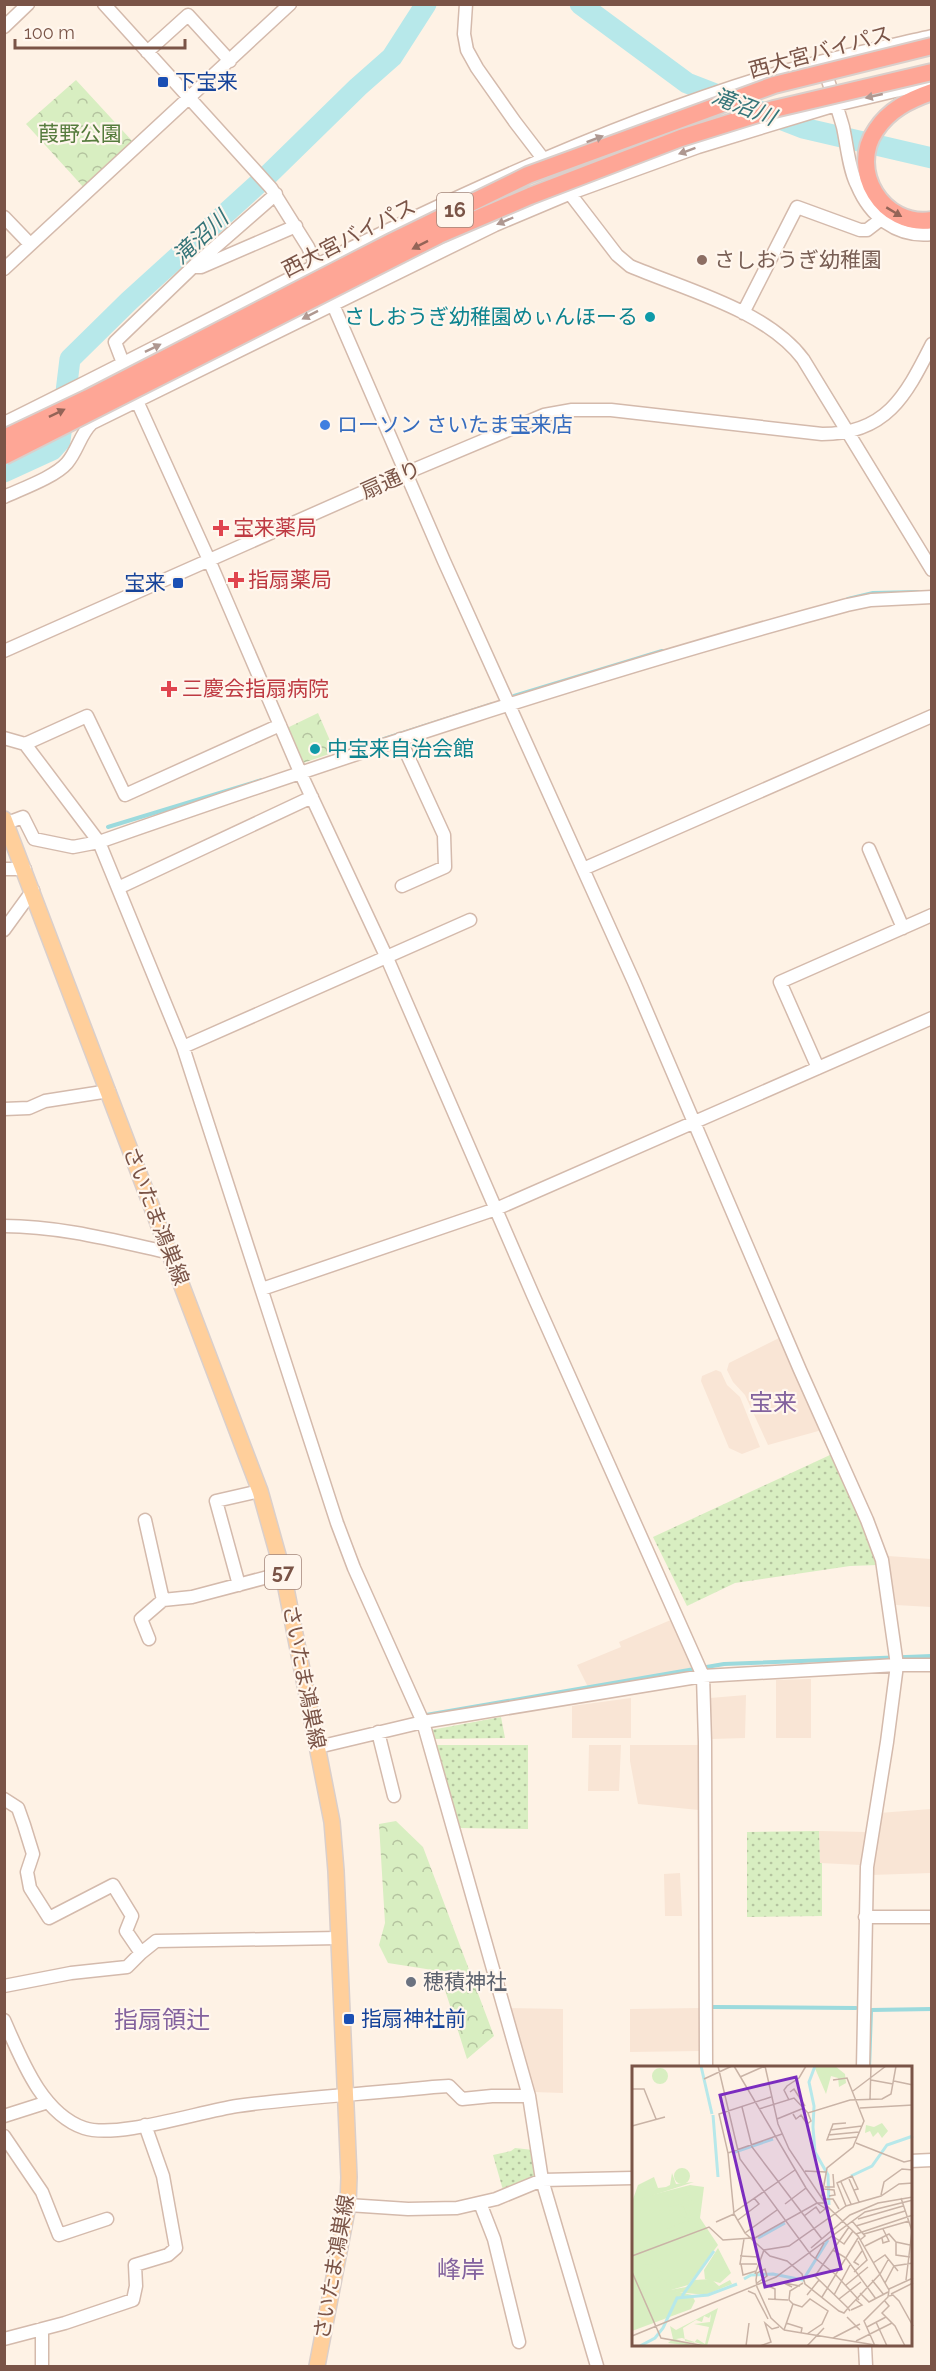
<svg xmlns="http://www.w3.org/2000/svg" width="936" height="2371" font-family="Raleway,'Noto Sans JP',sans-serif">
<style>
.residential{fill:#f9e5d5}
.grass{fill:url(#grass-dots)}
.forest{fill:url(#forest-crowns)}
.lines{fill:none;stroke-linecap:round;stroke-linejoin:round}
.stream{stroke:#9cdadd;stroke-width:4}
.river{stroke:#b7e8ea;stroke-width:21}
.minor-casing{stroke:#d4baac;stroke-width:15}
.major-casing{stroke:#dacfcb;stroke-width:18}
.highway-casing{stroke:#dacfcb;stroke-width:20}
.minor{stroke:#fff;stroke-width:12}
.major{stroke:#ffcf9b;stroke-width:15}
.highway{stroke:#fea696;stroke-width:16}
.highway-bridge-casing{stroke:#dacfcb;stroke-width:20;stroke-linecap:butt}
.highway-bridge{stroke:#fea696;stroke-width:16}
.oneway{fill:#af9891}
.oneway2{fill:#946457}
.transit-dot{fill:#1a4fb4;stroke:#fff6ed;stroke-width:2}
.education-dot{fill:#8d6e63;stroke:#fff6ed;stroke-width:2}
.culture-dot{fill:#0f9aa8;stroke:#fff6ed;stroke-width:2}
.shop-dot{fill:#3f7fe0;stroke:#fff6ed;stroke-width:2}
.health-dot{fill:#e0444e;stroke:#fff6ed;stroke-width:2}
.worship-dot{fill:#6b7280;stroke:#fff6ed;stroke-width:2}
.labels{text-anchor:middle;stroke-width:4.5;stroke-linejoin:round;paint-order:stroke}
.shield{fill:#fff6ed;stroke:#a28579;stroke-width:1.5}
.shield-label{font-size:20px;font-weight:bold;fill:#7a5447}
.street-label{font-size:21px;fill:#7a5447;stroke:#fff6ed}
.transit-label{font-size:21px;fill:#164399;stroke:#fff6ed;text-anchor:start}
.park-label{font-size:21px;fill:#557b3c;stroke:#fff6ed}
.education-label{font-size:21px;fill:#785e54;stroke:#fff6ed;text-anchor:start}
.culture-label{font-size:21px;fill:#0d838f;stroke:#fff6ed;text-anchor:end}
.shop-label{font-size:21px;fill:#366cbe;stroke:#fff6ed;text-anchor:start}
.health-label{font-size:21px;fill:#be3a42;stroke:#fff6ed;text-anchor:start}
.worship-label{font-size:21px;fill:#5b616d;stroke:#fff6ed;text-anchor:start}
.water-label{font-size:22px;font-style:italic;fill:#367579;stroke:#fff6ed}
.quarter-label{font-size:24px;fill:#83629e;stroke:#fff6ed}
.inset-river{fill:none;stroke:#b7e8ea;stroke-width:3}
.inset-road{fill:none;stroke:#c9b3a6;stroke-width:1.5}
.view{fill:#7b2cbf;fill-opacity:0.15;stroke:#7b2cbf;stroke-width:3}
.inset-edge{fill:none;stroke:#7a5447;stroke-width:3}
</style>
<defs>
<pattern id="grass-dots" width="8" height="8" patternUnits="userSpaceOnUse" patternTransform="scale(1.5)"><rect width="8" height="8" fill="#d8eec1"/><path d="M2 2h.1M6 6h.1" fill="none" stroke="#b4c39f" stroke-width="1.8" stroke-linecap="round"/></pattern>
<pattern id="forest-crowns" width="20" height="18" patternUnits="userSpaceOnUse" patternTransform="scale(1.5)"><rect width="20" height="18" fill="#d8eec1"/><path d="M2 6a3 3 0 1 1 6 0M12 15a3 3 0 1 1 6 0" fill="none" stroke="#b4c39f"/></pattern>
</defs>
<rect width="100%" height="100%" fill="#fef2e5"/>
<!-- residential -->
<path class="residential" d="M783 1336 822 1430 768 1445 745 1395 733 1382 727 1370 729 1363Z
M716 1370 721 1372 727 1385 740 1397 760 1447 742 1454 729 1448 701 1381 702 1376Z
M888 1556 931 1559V1607L896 1605Z
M673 1619 696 1669 588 1687 577 1665 621 1647 619 1642Z
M811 1679V1738H776V1680Z
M746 1695 745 1738 711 1739 710 1698Z
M631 1698V1738H572V1706Z
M589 1745H621L619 1791H588Z
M630 1745H700L699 1810 638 1804 630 1761Z
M931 1809V1873L871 1875 879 1813Z
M819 1831 867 1832 861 1865 820 1863Z
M680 1873 682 1916H665L664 1874Z
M508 2008 563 2009V2093L533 2092Z
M700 2008V2051L630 2052V2009Z"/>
<!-- grass -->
<path class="grass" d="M830 1455C848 1491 866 1526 877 1565L850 1566 735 1583 687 1606 653 1537Z
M501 1717 505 1738 433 1739 431 1730Z
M436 1745H528V1829L458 1828Z
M819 1831 820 1863H822V1916L747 1917V1832Z
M515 2148 533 2150 537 2178 503 2190 493 2155 511 2151Z"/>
<!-- forest -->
<path class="forest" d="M76 80 134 143 85 189 26 124Z
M318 713 335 752 303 763 287 728Z
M396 1821 423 1847 494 2036 467 2059 439 1971 388 1963 379 1945 385 1923 379 1824Z"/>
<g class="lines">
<!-- stream -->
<path class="stream" d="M848 599 873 593 918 592
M514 696 662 651
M381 740 493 704
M108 827 262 780
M426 1715 724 1664 932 1656
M713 2007 856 2008
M869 2068 871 2010 932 2009"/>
<!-- river -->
<path class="river" d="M580 4 687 83 803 128 932 158
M4 472 52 450 60 441 70 359 129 301 269 174 358 87 392 57 426 4"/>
<defs>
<path id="minor" d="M104 4 271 188 308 247 444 561 634 982 800 1370 867 1520 882 1560 897 1665 887 1742 867 1867 863 2068
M466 4 464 34 467 50 477 68 515 122 617 255 630 266C686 290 766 310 803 359L932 570
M4 27 28 4
M147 52 188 15 230 61
M823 66C830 86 837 106 843 127 847 145 849 170 857 185 870 216 896 238 932 234
M4 217 30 244
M194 267H201L296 226
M4 269 290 4
M743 313 797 207 860 230H867L880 220
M123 363 115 342 197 263 276 194
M137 401 209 560 300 772 387 958 533 1295 703 1676 705 1742 706 2068
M4 423C252 301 500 159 764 77 819 60 876 49 932 36
M4 497C21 489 55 477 67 463 78 450 80 434 92 423L495 225 571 193 698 147 836 105 912 87 932 86
M4 651 406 473 544 415 572 410H611L822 434C887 434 906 395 932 344
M4 738 25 744 99 842 183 1047 337 1523 354 1568 423 1722 529 2096 542 2180 597 2366
M400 739 444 835 445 867 402 886
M25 744 87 716 125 795 280 725
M7 823 23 817 34 839 73 847 99 842C346 756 594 673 847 605L871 600 932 597
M869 849 903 928
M4 869H25
M583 869 932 716
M118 888 312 797
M4 930 33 890
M183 1047 470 920
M818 1068 780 982 932 915
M4 1109 29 1108 45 1101 109 1091
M4 1226C60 1226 116 1241 171 1253
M262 1289 496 1209 932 1018
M145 1520 163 1600
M239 1585 216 1501 260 1491
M149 1639 141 1619 163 1600 192 1597 283 1573
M378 1732 394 1796
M318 1747 423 1722 703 1676 897 1665H932
M4 1799 18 1808 24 1825 33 1854 27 1872 30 1888 49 1918 113 1885 132 1916 126 1931 141 1953
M865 1917H932
M4 1986 71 1973 127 1967 141 1953 156 1941 339 1938
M4 2020C21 2058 41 2113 84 2128 117 2139 198 2112 237 2106 302 2097 368 2094 433 2087L449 2086 462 2099 492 2096H529
M4 2116 48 2102
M4 2136 42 2192 59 2235 107 2219
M910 2161 932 2160
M480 2203 494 2239 519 2342
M348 2205 408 2209 457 2208 496 2199 542 2180 633 2178
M4 2339 65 2323 133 2300 136 2286 135 2265 168 2255 176 2248 163 2176 145 2125
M865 2346 866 2366
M42 2366V2329"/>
<path id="major" d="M4 819 260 1491 283 1573 332 1822 336 1871 349 2177 348 2205 317 2366"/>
<path id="highway" d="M932 92C909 100 889 110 876 130 848 170 883 228 932 220"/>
</defs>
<!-- minor casing -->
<use href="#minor" class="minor-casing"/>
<!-- major casing -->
<use href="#major" class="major-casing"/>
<!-- highway casing -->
<use href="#highway" class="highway-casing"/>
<!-- minor -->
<use href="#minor" class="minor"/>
<!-- major -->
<use href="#major" class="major"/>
<!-- highway -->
<use href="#highway" class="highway"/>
<defs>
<path id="highway-bridge" d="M4 438 88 398 391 242 528 175 774 85 932 46
M4 456 439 235 530 196 681 138 774 109 932 72"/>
</defs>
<!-- highway-bridge casing -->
<use href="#highway-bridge" class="highway-bridge-casing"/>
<!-- highway-bridge -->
<use href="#highway-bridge" class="highway-bridge"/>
</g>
<!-- one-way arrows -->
<defs><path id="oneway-solid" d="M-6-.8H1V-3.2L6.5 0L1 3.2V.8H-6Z" transform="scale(1.5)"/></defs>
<g class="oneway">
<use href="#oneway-solid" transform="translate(874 96) rotate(167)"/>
<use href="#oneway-solid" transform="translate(595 139) rotate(-21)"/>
<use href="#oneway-solid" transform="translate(687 151) rotate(160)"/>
<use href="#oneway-solid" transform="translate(505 221) rotate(157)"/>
<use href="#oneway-solid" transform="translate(310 315) rotate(153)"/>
<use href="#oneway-solid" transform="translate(153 348) rotate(-26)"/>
</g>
<g class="oneway2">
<use href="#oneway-solid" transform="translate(894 212) rotate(31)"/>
<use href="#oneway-solid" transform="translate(420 245) rotate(153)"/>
<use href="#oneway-solid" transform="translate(57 413) rotate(-26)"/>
</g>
<!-- markers -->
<g class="transit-dot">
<rect x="157" y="76" width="12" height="12" rx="3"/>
<rect x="172" y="577" width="12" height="12" rx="3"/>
<rect x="343" y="2013" width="12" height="12" rx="3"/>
</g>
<circle class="education-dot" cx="702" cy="260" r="6"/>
<g class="culture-dot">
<circle cx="650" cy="317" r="6"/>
<circle cx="315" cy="749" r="6"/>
</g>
<circle class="shop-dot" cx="325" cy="425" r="6"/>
<g class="health-dot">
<path d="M218 519h6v6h6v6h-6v6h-6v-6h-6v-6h6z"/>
<path d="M233 571h6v6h6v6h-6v6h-6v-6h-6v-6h6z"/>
<path d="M166 680h6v6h6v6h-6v6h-6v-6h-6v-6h6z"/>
</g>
<circle class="worship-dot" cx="411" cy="1982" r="6"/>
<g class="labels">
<!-- shield labels -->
<g class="shield">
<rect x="437" y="193" width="36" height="34" rx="4.5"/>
<rect x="265" y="1555" width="36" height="34" rx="4.5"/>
</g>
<g class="shield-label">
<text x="455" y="217">16</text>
<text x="283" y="1579">57</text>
</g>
<!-- street labels -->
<g class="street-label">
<text transform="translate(820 52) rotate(-15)" y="7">西大宮バイパス</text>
<text transform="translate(349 238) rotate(-27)" y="7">西大宮バイパス</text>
<text transform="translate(391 480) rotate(-24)" y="7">扇通り</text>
<text transform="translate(156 1216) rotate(69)" y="7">さいたま鴻巣線</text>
<text transform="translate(304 1677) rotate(79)" y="7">さいたま鴻巣線</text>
<text transform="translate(334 2267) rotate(-80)" y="7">さいたま鴻巣線</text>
</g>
<!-- transit labels -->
<g class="transit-label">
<text x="175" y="89">下宝来</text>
<text x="166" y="590" text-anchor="end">宝来</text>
<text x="361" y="2026">指扇神社前</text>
</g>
<!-- park labels -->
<g class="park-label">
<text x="80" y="141">葭野公園</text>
</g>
<!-- education labels -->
<g class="education-label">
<text x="714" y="267">さしおうぎ幼稚園</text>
</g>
<!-- culture labels -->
<g class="culture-label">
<text x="638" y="324">さしおうぎ幼稚園めぃんほーる</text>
<text x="327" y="756" text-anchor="start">中宝来自治会館</text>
</g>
<!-- shop labels -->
<g class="shop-label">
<text x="337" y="432">ローソン さいたま宝来店</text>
</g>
<!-- health labels -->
<g class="health-label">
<text x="233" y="535">宝来薬局</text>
<text x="248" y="587">指扇薬局</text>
<text x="182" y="696">三慶会指扇病院</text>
</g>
<!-- worship labels -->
<g class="worship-label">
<text x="423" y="1989">穂積神社</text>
</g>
<!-- water labels -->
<g class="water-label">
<text transform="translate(744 106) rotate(21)" y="8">滝沼川</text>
<text transform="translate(200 237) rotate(-43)" y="8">滝沼川</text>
</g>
<!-- quarter labels -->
<g class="quarter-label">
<text x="773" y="1411">宝来</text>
<text x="162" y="2028">指扇領辻</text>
<text x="461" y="2278">峰岸</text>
</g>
</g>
<!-- overview -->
<g transform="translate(632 2066)">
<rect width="280" height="280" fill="#fef2e5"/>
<path d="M58 119 72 121 68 152 86 179 56 219 39 224 60 229 63 235 59 243 0 265V134Z" fill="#d8eec1"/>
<path d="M182 0H203L213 8 214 17 207 21 206 12 199 10 194 28ZM250 57 256 65 250 72 246 66 241 71 238 65 233 67 234 59 242 61ZM40 107 44 118 62 116 0 136 6 119 22 111 26 122 34 121 38 119ZM52 124 62 137 54 140 64 162 57 155 32 164 58 153 48 150 55 149 51 140 41 145 35 141 50 138 52 133 44 127ZM18 191 31 208H39L38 224 54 221 63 214 79 213 87 220 98 214 100 218 73 229 37 225 34 216 23 209 27 206 21 205 20 198 10 199ZM86 242 75 280 50 272 44 273 62 280 36 277 41 273 38 260 44 264ZM79 248 78 256 62 258 77 261 73 278 65 273 62 277 53 275 51 262 64 254 70 256 72 250 77 252Z" fill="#d8eec1" fill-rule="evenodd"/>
<path d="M20 10a8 8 0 1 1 16 0a8 8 0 1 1-16 0ZM42 110a8 8 0 1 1 16 0a8 8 0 1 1-16 0ZM86 182 99 207 88 217 73 213 72 204Z" fill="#d8eec1"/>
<path class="inset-river" d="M69 0 80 48M183 0 177 16 182 40 181 61 183 86 196 109 197 139M81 49 86 111M100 87 141 73M219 110 240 100 255 79 281 70M126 172 153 157M112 213 119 209 141 208 171 214 196 174M50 230 82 185M8 280 23 272 31 262 45 232 76 229 105 218"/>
<path class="inset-road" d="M86 0 108 93 179 189 203 208 227 234M102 0 174 122 185 137 197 145M133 0 146 58 157 83 195 140 226 170 257 224 256 231 232 255 243 280M108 11 133 0M72 13 100 0M239 14 261 18M262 15 281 19M0 23H12L24 53M221 25 254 0M158 26 162 23 173 40M139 31 87 48 96 87 102 148 113 167 138 190 155 195 170 208 173 218 207 245 212 247 216 242 218 245M238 33 239 0M157 34 152 24 155 20 167 12 174 0M110 41 120 81 190 173M228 42 281 39M127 43 162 32 176 47 218 34 250 33 259 28 264 0M161 48 164 53 169 49 175 58 179 55 176 47M145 53 172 42M214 57 201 58 195 74 225 71M0 60 33 51M198 64 230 60M196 69 227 66M224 77 272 96 281 94M96 87 150 68M173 105 194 106M217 113 227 136M209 116 219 138M193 121H202L201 108M192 123 202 124 203 129 197 130M249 129 252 116 270 103 281 104M190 130 195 102 221 81 232 55 215 12 201 14M269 132 280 165 274 214M190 133H201L207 143M153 138 174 122M214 140 205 117 220 110 226 123 222 124M101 147 163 104M172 150 184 141 188 147 193 143M226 153 271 140M106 154 127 138 122 132M220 155 233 170 228 174M84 156 102 148M224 160 273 145M217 161 183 210 216 242 248 208 256 194M113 167 145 144M224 168 281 149M232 168 277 155M202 171 212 178 221 165M250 172 251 177 257 175 251 163M112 173 108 198H125M121 173 185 137H192M264 176V189L278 191M233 180 257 168 264 176 278 179M179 182 218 149 246 137 281 131M201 184 214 192 244 233M0 190 77 161 91 174 120 172M108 190 127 191M183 193 192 177M241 197 253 189 266 205M109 198 111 209 124 205M227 199 222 196 230 185M0 206 29 272 73 280M222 206 235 194 226 175M123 208 132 184 157 180 214 140 249 130 267 118 281 117M240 214 252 229M125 217 135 210 133 203 125 207 124 214 125 221 139 252 152 264M253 217 262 200 281 197M132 218 143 223V234M214 219 236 201M160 221 152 217 168 220M257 223 281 212M116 225 123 228 136 253M228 227 237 236 256 226M259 228 281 217M175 229 187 214M202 229 218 199M257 230 261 229 267 235 281 260M190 231 226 172M136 233 156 234M207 233 229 216M252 234 257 240 250 247 263 260 273 280M161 238 157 234 158 225 171 217M219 244 230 239 224 234M215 251 228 264M244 256 255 280M154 257 170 262 169 267M235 261 254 251M152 264 161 238 170 241 178 233 196 245 190 258 175 268M152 264 249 280M0 270 144 211 233 146 281 134M201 272 228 258M224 275 260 257M114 280 117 257M128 280 139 276 133 257 140 263 147 261M175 280 192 262"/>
<path class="view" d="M164 11 209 203 133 221 88 29Z"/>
<rect width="280" height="280" class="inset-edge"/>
</g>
<!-- border -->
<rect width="936" height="2371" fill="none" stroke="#7a5447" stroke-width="12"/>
<!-- scale -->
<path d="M15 39v9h170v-9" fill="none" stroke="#7a5447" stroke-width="3"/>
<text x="24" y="39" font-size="18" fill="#7a5447" stroke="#fff6ed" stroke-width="4.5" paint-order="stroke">100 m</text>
</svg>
